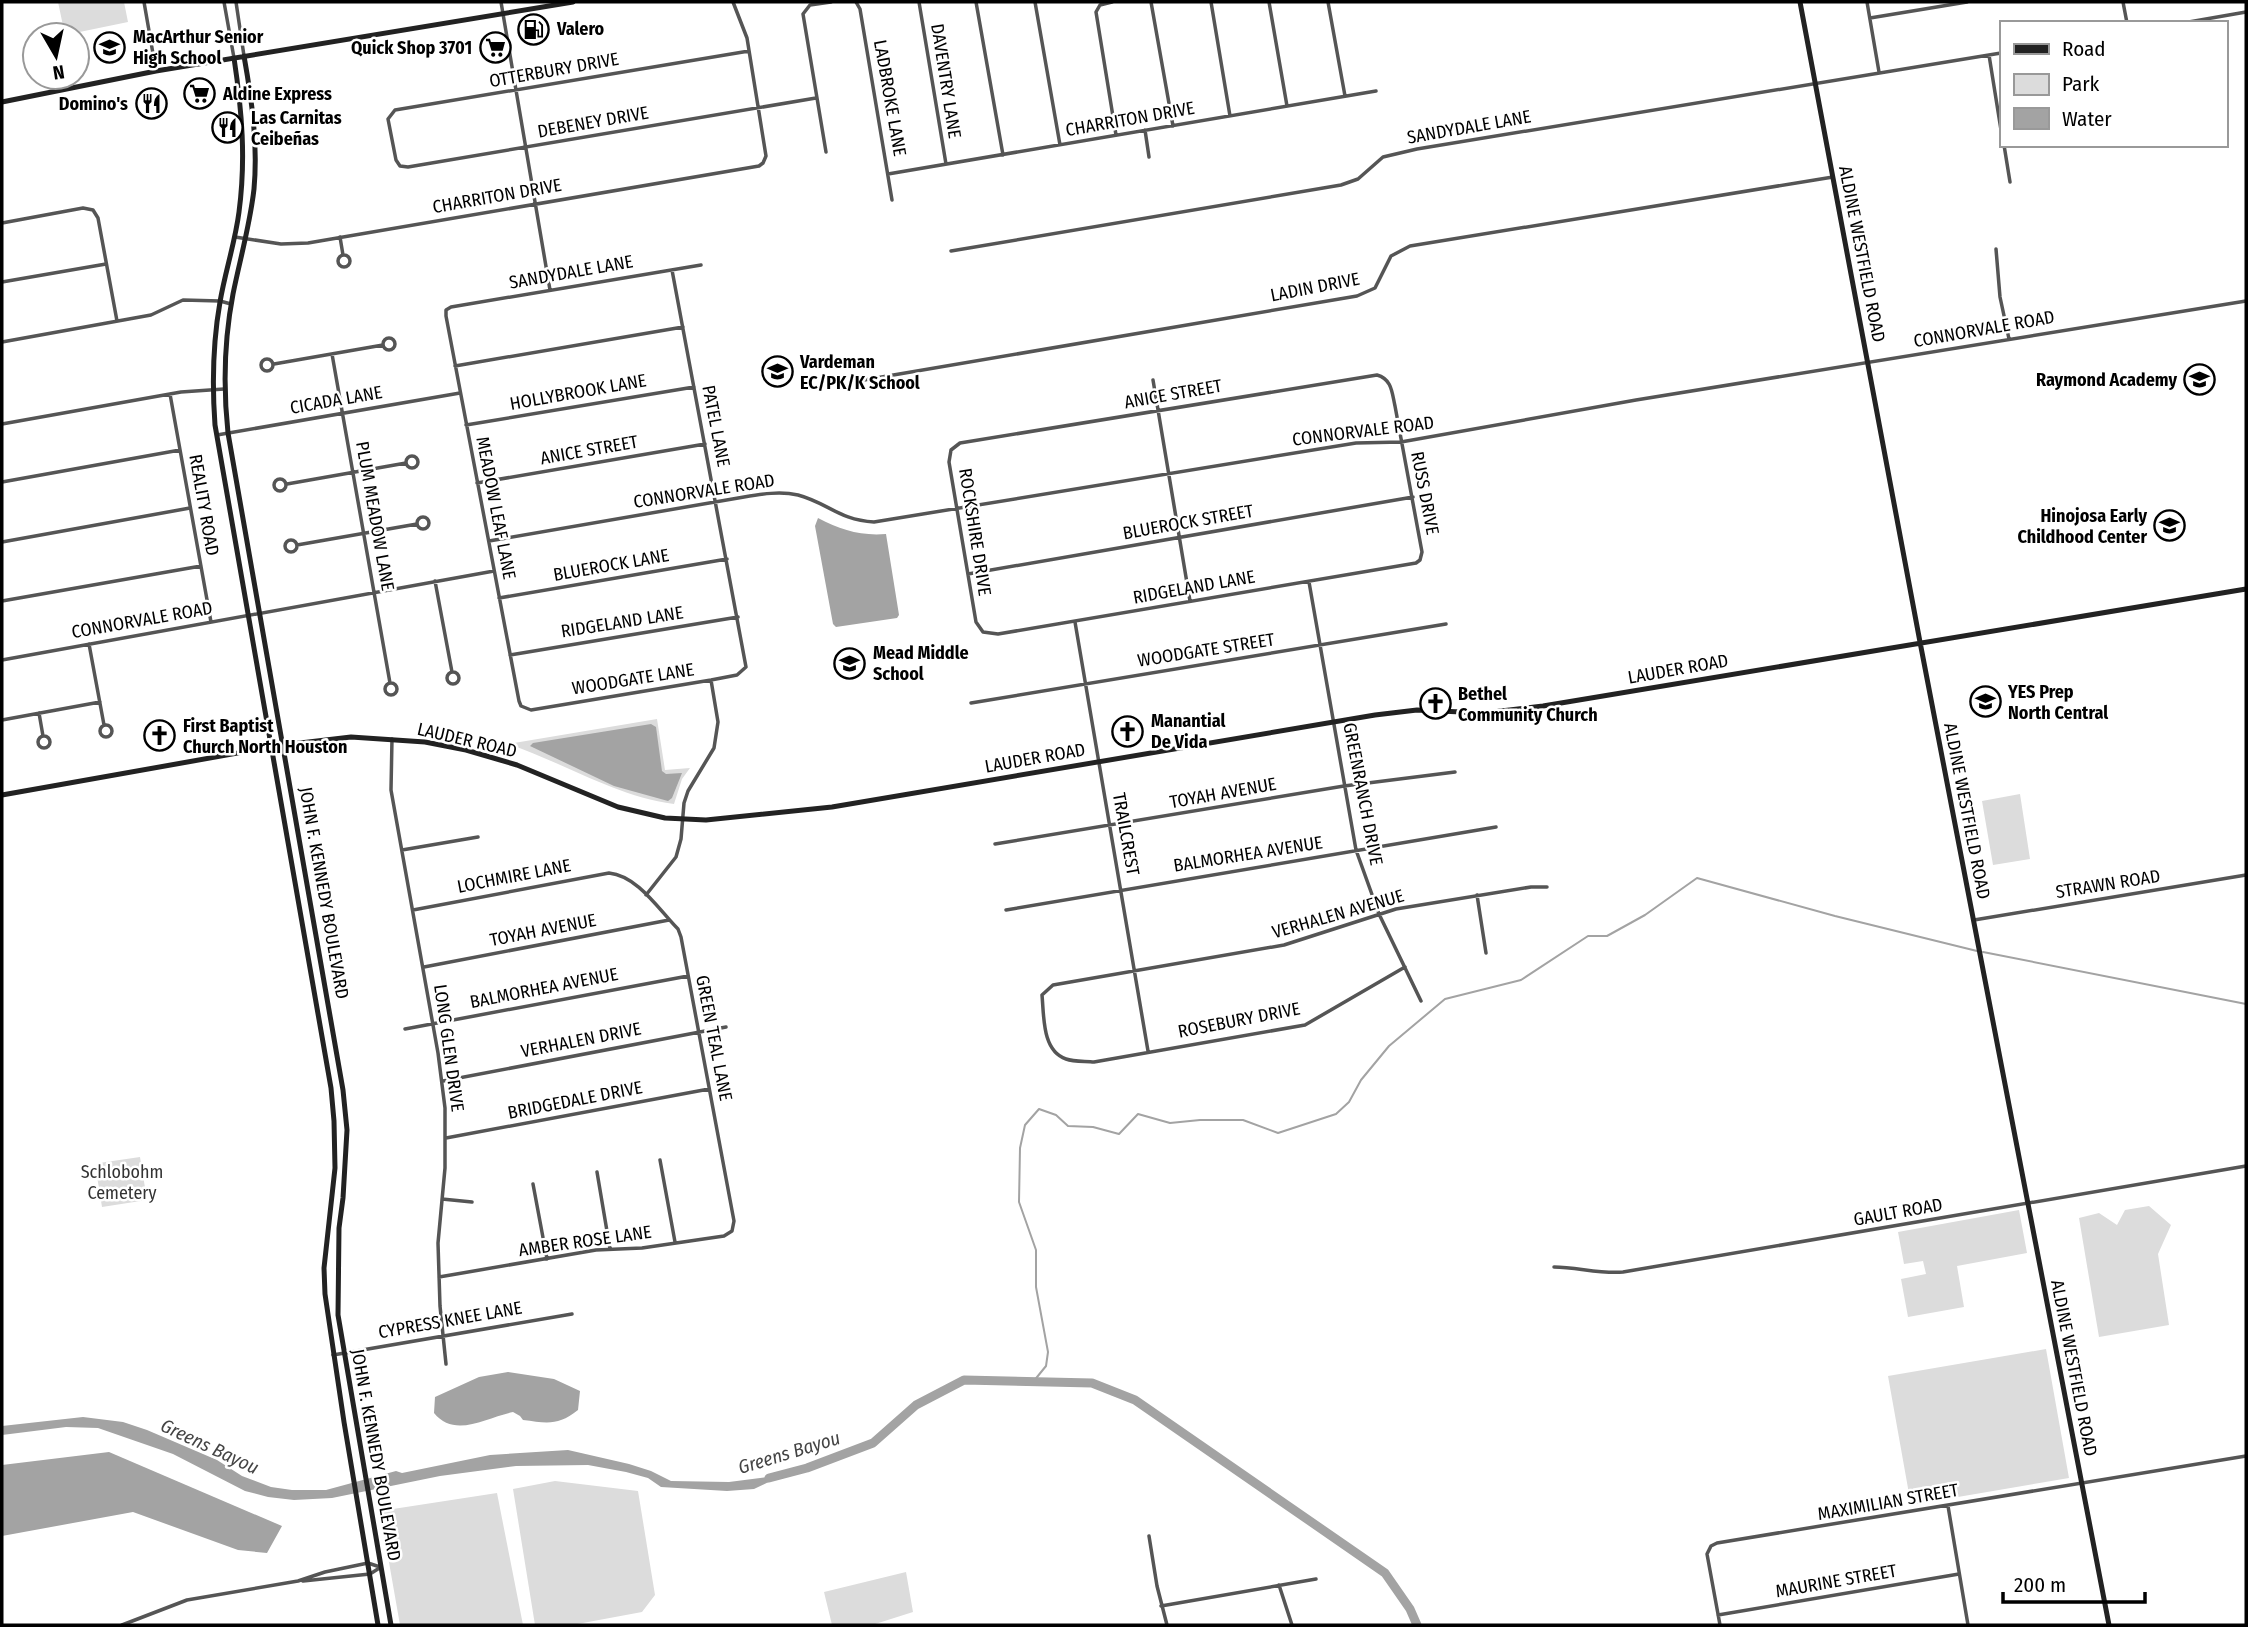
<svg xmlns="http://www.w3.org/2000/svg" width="2248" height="1627" font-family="'Fira Sans Condensed',sans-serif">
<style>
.green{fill:#dcdcdc}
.water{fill:#a3a3a3}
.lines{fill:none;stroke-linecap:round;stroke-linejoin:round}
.stream{stroke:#a3a3a3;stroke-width:2}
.river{stroke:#a3a3a3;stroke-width:9}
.street{stroke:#555;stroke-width:3.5}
.secondary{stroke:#222;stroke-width:5}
.labels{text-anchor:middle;stroke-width:5;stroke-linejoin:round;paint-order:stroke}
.poi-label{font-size:18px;font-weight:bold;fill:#000;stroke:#fff;text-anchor:start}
.street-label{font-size:18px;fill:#000;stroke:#fff}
.park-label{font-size:18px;fill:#333;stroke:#fff}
.water-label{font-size:19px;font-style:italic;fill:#444;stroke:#fff}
</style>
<rect width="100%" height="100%" fill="#fff"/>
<!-- green -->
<path class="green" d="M58 2H124L128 22 65 35Z
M657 719 665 770 690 768 682 779 674 804C614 796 565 763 508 744Z
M2020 794 2030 859 1993 865 1982 801Z
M140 1157 147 1200 102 1207 96 1170 99 1163Z
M2149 1206 2171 1225 2158 1254 2169 1325 2099 1337 2079 1218 2099 1213 2117 1225 2125 1210Z
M2019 1210 2027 1253 1957 1266 1964 1307 1908 1317 1901 1279 1926 1274 1923 1261 1904 1264 1898 1232Z
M2046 1349 2069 1478 1911 1505 1888 1376Z
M555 1481 638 1491 655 1595 642 1612 572 1625H535L513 1489Z
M497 1493 523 1625H400L380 1511Z
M906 1572 913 1612 872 1625H832L824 1592Z"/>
<!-- water -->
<path class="water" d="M818 518C841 530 860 536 886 534L899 615 897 618 836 627 833 624 815 526Z
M651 724 656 727 662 771 666 774 682 773 672 798 668 801 614 786 530 746 533 743Z
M508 1372 554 1379 580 1391 578 1410C558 1426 547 1423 523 1420L520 1416 513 1412C487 1417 455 1439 434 1413L435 1397 479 1377Z
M83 1417 123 1422 147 1430 217 1460 242 1476 271 1487 292 1490H326L396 1471 402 1473 490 1455 568 1450 629 1464 651 1471 671 1481 729 1482 783 1475 754 1489 727 1491 661 1487 648 1478 626 1472 588 1465 516 1466 440 1476 332 1498 294 1500 268 1497 245 1491 173 1454 98 1428 66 1427 2 1435V1426Z
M109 1452 282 1526 267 1553 238 1550 133 1512 2 1536V1465Z"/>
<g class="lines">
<!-- stream -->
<path class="stream" d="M1983 952 2246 1004
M1033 1382 1046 1366 1048 1352 1036 1287V1250L1019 1202 1020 1148 1025 1125 1039 1109 1056 1115 1068 1126 1093 1127 1119 1134 1138 1114 1170 1123 1200 1120H1243L1278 1133 1336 1114 1349 1102 1361 1080 1389 1046 1445 999 1521 980 1588 936H1607L1645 915 1697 878 1835 916 1977 951"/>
<!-- river -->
<path class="river" d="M769 1478 807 1468 873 1443 916 1405 964 1380 1092 1383 1135 1400 1385 1573 1410 1609 1417 1625"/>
<!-- street -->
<path class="street" d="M144 2 156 71
M224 2 234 58
M236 2 244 56
M501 2 550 290
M856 2 860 9 892 200
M919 2 946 164
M976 2 1003 155
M1035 2 1060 145
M1112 2 1100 5 1096 12 1116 135
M1151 2 1173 126
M1211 2 1230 116
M1269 2 1287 106
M1328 2 1345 96
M1867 2 1879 72
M2123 2 2127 23
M1870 18 1967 2
M2183 23 2246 12
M749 51 395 110 388 119 396 160 400 166 408 167 816 98
M1989 55 2001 130
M1145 130 1149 157
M2004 145 2010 182
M826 152 803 14 810 5 831 2
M888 174 1376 91
M2 223 83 208 93 210 98 218 117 321
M235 237 281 244 308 243 759 166 763 163 766 156 747 38 733 2
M340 237 343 255
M1996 249 2000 297 2009 339
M951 251 1341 185 1358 179 1383 157 1417 149 2001 53
M338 261a6 6 0 1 1 12 0a6 6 0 1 1-12 0Z
M672 270 746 667 737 675 711 680 531 710 521 706 519 701 446 316V310L451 307C534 293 617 279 701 265
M2 282 106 264
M383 344a6 6 0 1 1 12 0a6 6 0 1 1-12 0Z
M2 342 151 315 183 300 220 301 231 304
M332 354 390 683
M261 365a6 6 0 1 1 12 0a6 6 0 1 1-12 0Z
M274 364 383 345
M455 366 683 327
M1377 375C1392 379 1392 393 1395 406L1422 552 1420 560 1416 563 998 634 983 632 976 622 949 462 951 450 960 443Z
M864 380 1357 296 1375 288 1391 256 1410 246 1833 177
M1153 380 1190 601
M170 394 211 622
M2 424 181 392 224 389
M466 425 694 387
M217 435 460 393
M406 462a6 6 0 1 1 12 0a6 6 0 1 1-12 0Z
M274 485a6 6 0 1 1 12 0a6 6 0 1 1-12 0Z
M2 482 180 450
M477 483 705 444
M287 484 406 463
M417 523a6 6 0 1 1 12 0a6 6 0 1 1-12 0Z
M285 546a6 6 0 1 1 12 0a6 6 0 1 1-12 0Z
M489 541 744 497C762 494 780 491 798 495 828 503 839 520 874 522L1356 443 1401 442 1636 400 2246 301
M2 542 190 508
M297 545 417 524
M968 574 1413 497
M435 581 452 672
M1309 582 1356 850 1379 914 1421 1001
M499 598 727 559
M2 601 201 566
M1075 622 1148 1051
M89 644 104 725
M510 655 738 617
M2 660 494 571
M447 678a6 6 0 1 1 12 0a6 6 0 1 1-12 0Z
M385 689a6 6 0 1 1 12 0a6 6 0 1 1-12 0Z
M971 703 1446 624
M39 713 43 736
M2 720 100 702
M100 731a6 6 0 1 1 12 0a6 6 0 1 1-12 0Z
M38 742a6 6 0 1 1 12 0a6 6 0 1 1-12 0Z
M392 739 391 790 438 1053 445 1108V1168L438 1243 440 1306 446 1364
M995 844 1344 786 1455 772
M402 850 478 837
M646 895 676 857 681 839 684 803 688 791 714 748 718 722 711 680
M1477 895 1486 953
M413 910 609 873C638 876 659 910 678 929L681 937 734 1221 732 1231 724 1236 642 1248 596 1250 439 1277
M1006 910 1496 827
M1974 920 2246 875
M424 967 669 920
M1405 967 1305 1025 1094 1062C1086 1061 1074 1062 1066 1059 1042 1051 1044 1016 1042 995L1053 985 1284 945 1396 909 1531 887H1547
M405 1029 688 976
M443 1081 726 1027
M446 1138 709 1089
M660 1160 675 1242
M597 1172 610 1249
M533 1184 547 1259
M442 1199 472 1202
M1554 1267C1577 1267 1599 1274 1623 1272L2246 1166
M333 1355 572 1314
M1948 1506 1968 1625
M1149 1536 1157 1586 1167 1625
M303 1581 370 1574 381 1567
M1279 1585 1292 1625
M1161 1606 1316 1579
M1718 1615 1959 1574
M122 1625 187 1600 298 1581 325 1572 368 1563 380 1567
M1720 1625 1707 1554 1711 1546 1717 1543 2246 1456"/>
<!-- secondary -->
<path class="secondary" d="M1800 2 1920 642 2109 1625
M244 56C252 101 258 144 254 189 250 225 240 259 233 294 224 341 223 386 228 433L343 1090 347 1130 343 1198 339 1228 338 1315 391 1625
M234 58C242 111 246 159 239 212 235 243 225 272 220 302 213 342 212 384 215 425L331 1088 334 1121 335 1168 324 1268 325 1294 344 1422 378 1625
M2 102 156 71 573 2
M2 795 283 745 351 737 425 742 466 750 517 765 618 807 665 818 706 820 832 807 1375 715 1417 710 1484 713 1543 706 2246 589"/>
</g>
<!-- icons -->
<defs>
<symbol id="fuel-ring" viewBox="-11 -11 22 22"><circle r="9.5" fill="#fff" stroke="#000" stroke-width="1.5"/><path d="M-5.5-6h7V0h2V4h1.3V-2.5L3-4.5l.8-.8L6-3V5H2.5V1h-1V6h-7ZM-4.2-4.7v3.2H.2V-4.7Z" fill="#000"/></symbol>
<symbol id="school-ring" viewBox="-11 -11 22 22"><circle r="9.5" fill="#fff" stroke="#000" stroke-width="1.5"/><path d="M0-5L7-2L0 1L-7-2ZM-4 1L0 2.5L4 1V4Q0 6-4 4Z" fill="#000"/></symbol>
<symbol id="supermarket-ring" viewBox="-11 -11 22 22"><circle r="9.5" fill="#fff" stroke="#000" stroke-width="1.5"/><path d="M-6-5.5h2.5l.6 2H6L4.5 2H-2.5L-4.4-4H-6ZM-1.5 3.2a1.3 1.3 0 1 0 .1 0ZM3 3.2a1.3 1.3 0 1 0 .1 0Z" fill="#000"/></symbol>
<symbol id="restaurant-ring" viewBox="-11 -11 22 22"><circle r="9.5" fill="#fff" stroke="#000" stroke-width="1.5"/><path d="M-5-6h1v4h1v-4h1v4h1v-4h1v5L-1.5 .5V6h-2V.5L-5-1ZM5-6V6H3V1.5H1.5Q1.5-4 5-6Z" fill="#000"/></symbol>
<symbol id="church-ring" viewBox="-11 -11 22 22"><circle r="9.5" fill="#fff" stroke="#000" stroke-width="1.5"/><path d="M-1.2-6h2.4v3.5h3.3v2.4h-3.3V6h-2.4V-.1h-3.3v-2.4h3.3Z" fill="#000"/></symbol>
</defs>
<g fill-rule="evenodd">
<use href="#fuel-ring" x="516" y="12" width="35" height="35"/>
<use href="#school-ring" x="92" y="30" width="35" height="35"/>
<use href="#supermarket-ring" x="478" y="30" width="35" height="35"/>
<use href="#supermarket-ring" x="182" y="76" width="35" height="35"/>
<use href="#restaurant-ring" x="134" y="86" width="35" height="35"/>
<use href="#restaurant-ring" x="210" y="110" width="35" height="35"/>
<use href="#school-ring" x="760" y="354" width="35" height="35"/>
<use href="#school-ring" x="2182" y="362" width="35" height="35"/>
<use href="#school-ring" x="2152" y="508" width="35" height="35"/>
<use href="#school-ring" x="832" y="646" width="35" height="35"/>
<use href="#school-ring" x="1968" y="684" width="35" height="35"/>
<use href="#church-ring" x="1418" y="686" width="35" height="35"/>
<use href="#church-ring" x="1110" y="714" width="35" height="35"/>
<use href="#church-ring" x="142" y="718" width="35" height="35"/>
</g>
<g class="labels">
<!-- poi labels -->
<g class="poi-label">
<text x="557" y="35">Valero</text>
<text x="133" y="43">MacArthur Senior<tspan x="133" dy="21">High School</tspan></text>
<text x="472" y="54" text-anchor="end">Quick Shop 3701</text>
<text x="223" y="100">Aldine Express</text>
<text x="128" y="110" text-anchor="end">Domino's</text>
<text x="251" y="124">Las Carnitas<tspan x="251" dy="21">Ceibeñas</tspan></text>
<text x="800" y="368">Vardeman<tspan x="800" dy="21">EC/PK/K School</tspan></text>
<text x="2177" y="386" text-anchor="end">Raymond Academy</text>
<text x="2147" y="522" text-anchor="end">Hinojosa Early<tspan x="2147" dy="21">Childhood Center</tspan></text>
<text x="873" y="659">Mead Middle<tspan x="873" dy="21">School</tspan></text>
<text x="2008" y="698">YES Prep<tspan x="2008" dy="21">North Central</tspan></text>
<text x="1458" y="700">Bethel<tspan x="1458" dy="21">Community Church</tspan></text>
<text x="1151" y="727">Manantial<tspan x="1151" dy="21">De Vida</tspan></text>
<text x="183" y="732">First Baptist<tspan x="183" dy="21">Church North Houston</tspan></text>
</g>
<!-- street labels -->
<g class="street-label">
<text transform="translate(554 70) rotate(-10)" y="6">OTTERBURY DRIVE</text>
<text transform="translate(946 81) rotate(81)" y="6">DAVENTRY LANE</text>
<text transform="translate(890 98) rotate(80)" y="6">LADBROKE LANE</text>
<text transform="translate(1130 119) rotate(-10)" y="6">CHARRITON DRIVE</text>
<text transform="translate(593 122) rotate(-10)" y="6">DEBENEY DRIVE</text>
<text transform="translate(1469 127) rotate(-10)" y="6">SANDYDALE LANE</text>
<text transform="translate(497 196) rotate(-10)" y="6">CHARRITON DRIVE</text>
<text transform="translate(1862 254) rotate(79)" y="6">ALDINE WESTFIELD ROAD</text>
<text transform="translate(571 272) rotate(-10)" y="6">SANDYDALE LANE</text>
<text transform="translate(1315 287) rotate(-11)" y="6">LADIN DRIVE</text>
<text transform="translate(1984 329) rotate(-10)" y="6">CONNORVALE ROAD</text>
<text transform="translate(578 392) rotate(-10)" y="6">HOLLYBROOK LANE</text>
<text transform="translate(1173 394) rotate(-10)" y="6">ANICE STREET</text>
<text transform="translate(336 400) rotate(-10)" y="6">CICADA LANE</text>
<text transform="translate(716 426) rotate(79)" y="6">PATEL LANE</text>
<text transform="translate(1363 431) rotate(-7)" y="6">CONNORVALE ROAD</text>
<text transform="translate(589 450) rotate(-10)" y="6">ANICE STREET</text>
<text transform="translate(704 491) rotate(-9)" y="6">CONNORVALE ROAD</text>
<text transform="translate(1425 493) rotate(79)" y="6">RUSS DRIVE</text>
<text transform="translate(204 505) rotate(80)" y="6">REALITY ROAD</text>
<text transform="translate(496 508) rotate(79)" y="6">MEADOW LEAF LANE</text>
<text transform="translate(375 516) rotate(80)" y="6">PLUM MEADOW LANE</text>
<text transform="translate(1188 522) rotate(-10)" y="6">BLUEROCK STREET</text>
<text transform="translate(975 532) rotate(81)" y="6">ROCKSHIRE DRIVE</text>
<text transform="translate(611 565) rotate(-10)" y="6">BLUEROCK LANE</text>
<text transform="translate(1194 587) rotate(-10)" y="6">RIDGELAND LANE</text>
<text transform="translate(142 620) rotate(-10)" y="6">CONNORVALE ROAD</text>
<text transform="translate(622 622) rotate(-9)" y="6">RIDGELAND LANE</text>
<text transform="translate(1206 650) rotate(-9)" y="6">WOODGATE STREET</text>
<text transform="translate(1678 669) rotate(-10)" y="6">LAUDER ROAD</text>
<text transform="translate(633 679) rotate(-9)" y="6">WOODGATE LANE</text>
<text transform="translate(467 740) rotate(13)" y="6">LAUDER ROAD</text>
<text transform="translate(1035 758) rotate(-10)" y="6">LAUDER ROAD</text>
<text transform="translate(1223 793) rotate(-10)" y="6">TOYAH AVENUE</text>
<text transform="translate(1363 794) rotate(79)" y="6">GREENRANCH DRIVE</text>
<text transform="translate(1967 811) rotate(79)" y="6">ALDINE WESTFIELD ROAD</text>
<text transform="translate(1126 834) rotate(80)" y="6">TRAILCREST</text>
<text transform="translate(1248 854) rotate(-9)" y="6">BALMORHEA AVENUE</text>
<text transform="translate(514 876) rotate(-11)" y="6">LOCHMIRE LANE</text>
<text transform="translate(2108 884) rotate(-9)" y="6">STRAWN ROAD</text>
<text transform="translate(324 893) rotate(80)" y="6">JOHN F. KENNEDY BOULEVARD</text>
<text transform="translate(1338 914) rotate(-16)" y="6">VERHALEN AVENUE</text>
<text transform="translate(543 930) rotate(-11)" y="6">TOYAH AVENUE</text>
<text transform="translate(544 988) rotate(-11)" y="6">BALMORHEA AVENUE</text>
<text transform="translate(1239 1020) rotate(-11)" y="6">ROSEBURY DRIVE</text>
<text transform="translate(714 1038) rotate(79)" y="6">GREEN TEAL LANE</text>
<text transform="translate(581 1040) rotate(-11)" y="6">VERHALEN DRIVE</text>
<text transform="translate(449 1048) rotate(82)" y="6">LONG GLEN DRIVE</text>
<text transform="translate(575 1100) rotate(-11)" y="6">BRIDGEDALE DRIVE</text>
<text transform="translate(1898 1212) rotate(-10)" y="6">GAULT ROAD</text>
<text transform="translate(585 1241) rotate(-8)" y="6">AMBER ROSE LANE</text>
<text transform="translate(450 1320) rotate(-10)" y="6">CYPRESS KNEE LANE</text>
<text transform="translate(2074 1368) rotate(79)" y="6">ALDINE WESTFIELD ROAD</text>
<text transform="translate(376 1455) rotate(80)" y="6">JOHN F. KENNEDY BOULEVARD</text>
<text transform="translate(1888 1502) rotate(-10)" y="6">MAXIMILIAN STREET</text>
<text transform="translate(1836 1581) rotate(-10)" y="6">MAURINE STREET</text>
</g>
<!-- park labels -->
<g class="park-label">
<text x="122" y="1178">Schlobohm<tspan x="122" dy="21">Cemetery</tspan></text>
</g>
<!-- water labels -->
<g class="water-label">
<text transform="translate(210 1446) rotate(25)" y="7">Greens Bayou</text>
<text transform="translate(789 1452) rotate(-17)" y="7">Greens Bayou</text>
</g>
</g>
<!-- border -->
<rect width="2248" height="1627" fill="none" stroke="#000000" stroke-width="7"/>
<!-- legend -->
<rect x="2000" y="21" width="228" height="126" fill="#ffffff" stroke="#999999" stroke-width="2"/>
<rect x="2014" y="44" width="35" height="10" fill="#222222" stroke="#999999" stroke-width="2"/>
<text x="2062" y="56" font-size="21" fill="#000000">Road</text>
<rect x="2014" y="74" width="35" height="21" fill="#dcdcdc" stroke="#999999" stroke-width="2"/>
<text x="2062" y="91" font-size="21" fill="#000000">Park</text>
<rect x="2014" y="108" width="35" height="21" fill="#a3a3a3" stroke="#999999" stroke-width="2"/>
<text x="2062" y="126" font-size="21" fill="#000000">Water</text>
<!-- north arrow -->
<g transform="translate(56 56) rotate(171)"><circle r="33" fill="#ffffff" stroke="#999999" stroke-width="2"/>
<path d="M0-5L12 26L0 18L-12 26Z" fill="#000000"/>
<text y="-10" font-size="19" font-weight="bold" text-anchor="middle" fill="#000000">N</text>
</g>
<!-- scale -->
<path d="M2003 1592v10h142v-10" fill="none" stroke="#000000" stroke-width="3.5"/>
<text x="2014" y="1592" font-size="21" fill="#000000" stroke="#ffffff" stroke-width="5" paint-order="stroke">200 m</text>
</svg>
